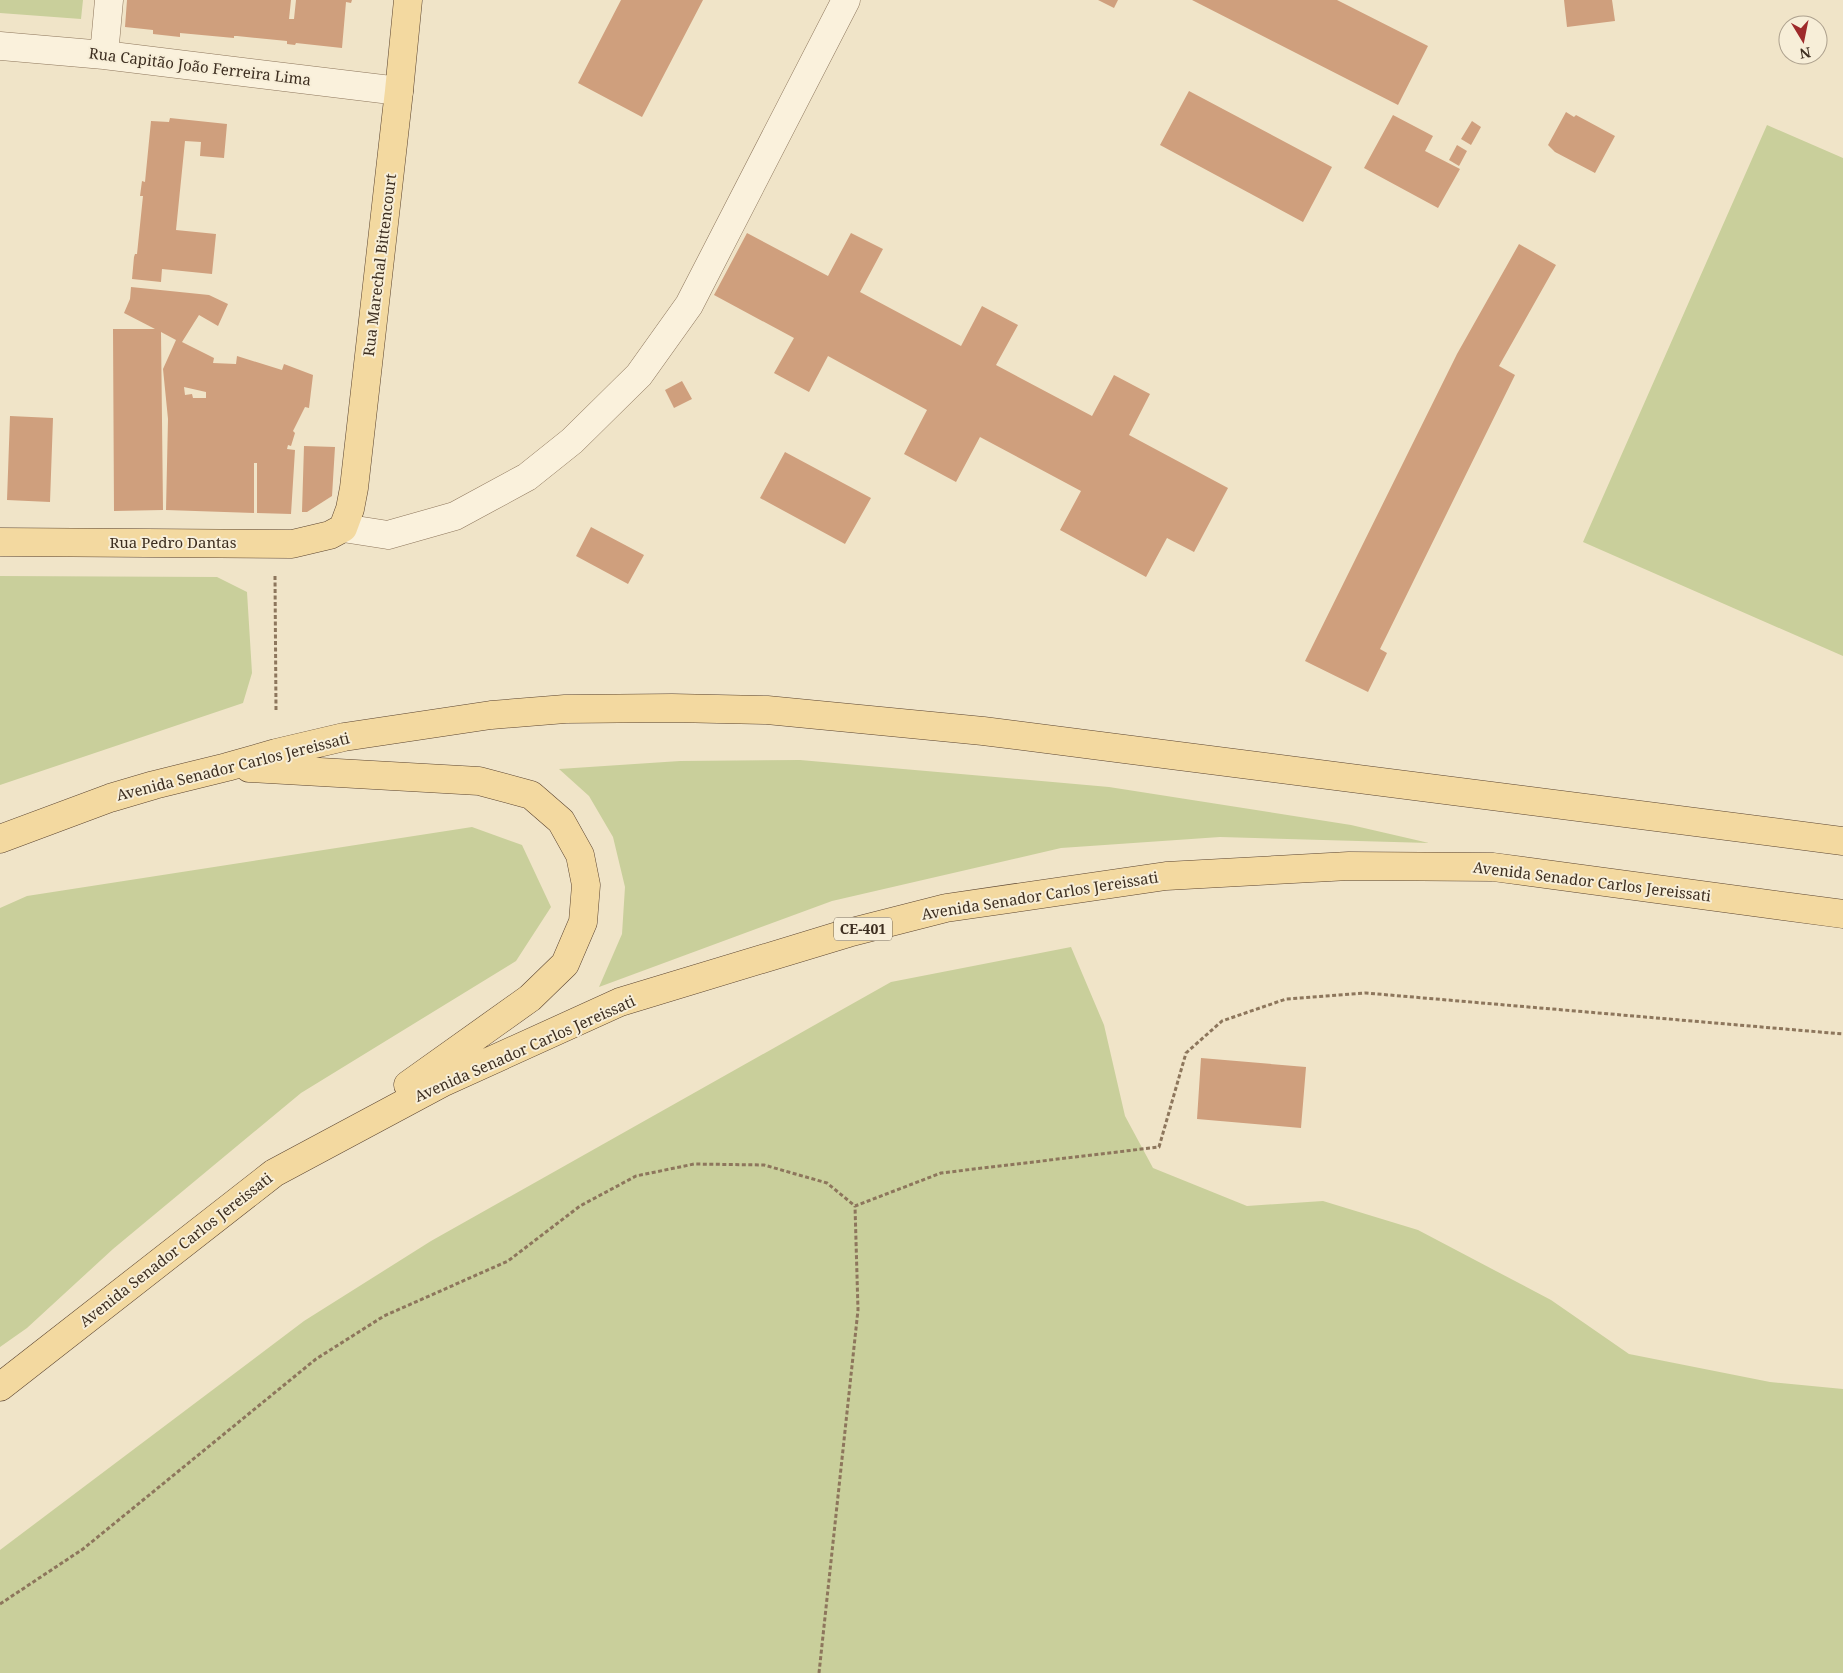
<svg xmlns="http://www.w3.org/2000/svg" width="1843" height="1673" font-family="'Noto Serif',serif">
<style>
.green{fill:#c9cf9b}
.building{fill:#cf9f7d;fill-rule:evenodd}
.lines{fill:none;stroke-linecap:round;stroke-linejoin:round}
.minor-casing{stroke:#8d765c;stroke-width:29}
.major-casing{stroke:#5b4430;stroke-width:29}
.path{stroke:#8d765c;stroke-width:3;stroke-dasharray:4 2.5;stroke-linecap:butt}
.minor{stroke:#faf1dc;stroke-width:28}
.major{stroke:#f3d9a0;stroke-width:28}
.labels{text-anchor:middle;stroke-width:4;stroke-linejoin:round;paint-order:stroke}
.shield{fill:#f7eed8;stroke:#756857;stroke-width:1}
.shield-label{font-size:14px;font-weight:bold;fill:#3d2e20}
.street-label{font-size:15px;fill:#3d2e20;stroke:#f7eed8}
</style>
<rect width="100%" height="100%" fill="#f0e4c8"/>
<!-- green -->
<path class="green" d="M0 0H83L81 19 0 13Z
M1767 125 1843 158V656L1583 542Z
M0 576 217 577 247 592 252 673 243 703 0 785Z
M800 760 1109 787 1351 825 1429 843 1220 837 1061 848 832 901 599 987 622 934 625 887 613 837 589 796 559 769 680 761Z
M472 827 522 845 551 907 516 961 301 1093 113 1249 27 1328 0 1347V908L27 896Z
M1071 947 1104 1025 1125 1116 1153 1168 1247 1206 1323 1201 1418 1230 1551 1300 1629 1354 1770 1382 1843 1389V1673H0V1550L304 1321 431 1241 891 982Z"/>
<!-- building -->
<path class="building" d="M127 0H291L289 19H294L296 0H352L351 3 346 2 342 48 296 43 295 45 287 44V41L237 36H234V38L180 33V37L153 34V30L125 27Z
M621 0H703L642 117 578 83Z
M1098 0H1118L1114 8Z
M1192 0H1337L1428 46 1398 105Z
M1564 0H1612L1615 21 1567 27Z
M1189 91 1332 167 1303 222 1160 145Z
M1566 112 1574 117 1576 115 1615 136 1595 173 1555 152 1548 145Z
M1393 115 1433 136 1425 151 1460 169 1438 208 1364 168Z
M170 118 227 124 224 158 200 156 201 142 185 141 176 230 216 234 212 274 162 269 161 282 132 279 134 257 135 254H137L143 196H140L142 181 145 182 151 121 169 122Z
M1472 121 1481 127 1471 145 1461 139Z
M1457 145 1467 151 1459 166 1449 160Z
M747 233 828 276 851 233 883 249 860 292 961 346 982 306 1018 325 996 365 1092 416 1114 375 1150 394 1129 435 1228 488 1194 552 1167 538 1146 577 1060 530 1081 491 980 437 956 482 904 454 927 410 828 356 809 392 774 373 794 338 714 295Z
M1519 244 1556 265 1499 366 1515 375 1380 649 1387 653 1368 692 1305 661 1457 354Z
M131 287 209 295 228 304 218 326 199 315 182 342 214 358 213 363 236 364 237 356 282 370 284 364 313 375 309 408 305 407 293 431 295 433 291 446 288 445 287 449 295 450 291 514 257 513V463H254V513L166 510 168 419 163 369 176 340 161 332 163 510 114 511 113 329H155L124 313 130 299ZM184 387 206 392V398H193L192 394 185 395Z
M682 381 692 399 674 408 665 390Z
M10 416 53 418 50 502 7 500Z
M304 446 335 447 332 496 307 512H302Z
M785 452 871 498 845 544 760 498Z
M591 527 644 555 628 584 576 556Z
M1201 1058 1306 1067 1301 1128 1197 1119Z"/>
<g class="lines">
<defs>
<path id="minor" d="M0 46 104 55 399 91
M104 55 109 0
M343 528 388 535 455 516 527 477 572 441 639 375 689 305 846 0"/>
<path id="major" d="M0 542 292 544 330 535 343 528 350 509 354 488 399 91 408 0
M249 768 479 781 531 795 561 821 580 855 586 885 583 922 565 964 530 998 408 1085
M0 839 110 798 154 785 227 767 276 753 344 737 491 715 565 709 672 708 767 710 983 731 1843 841
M0 1387 274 1173 444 1082 620 1002 848 933 946 908 1166 876 1349 866 1493 867 1843 914"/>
</defs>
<!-- minor casing -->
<use href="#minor" class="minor-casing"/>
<!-- major casing -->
<use href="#major" class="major-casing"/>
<!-- path -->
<path class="path" d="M275 576 276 710
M0 1604 83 1549 316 1359 384 1316 508 1261 580 1206 636 1176 694 1164 764 1165 827 1183 855 1206 941 1173 1159 1147 1186 1053 1222 1021 1286 999 1366 993 1843 1034
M819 1673 858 1310 855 1206"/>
<!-- minor -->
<use href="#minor" class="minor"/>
<!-- major -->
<use href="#major" class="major"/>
</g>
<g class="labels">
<!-- shield labels -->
<rect class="shield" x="834" y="917.5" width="58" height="23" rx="4"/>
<g class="shield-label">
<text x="863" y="934">CE-401</text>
</g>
<!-- street labels -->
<g class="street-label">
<text transform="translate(200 67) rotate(7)" y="5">Rua Capitão João Ferreira Lima</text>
<text transform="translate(380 265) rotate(-83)" y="5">Rua Marechal Bittencourt</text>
<text x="173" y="548">Rua Pedro Dantas</text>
<text transform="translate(233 767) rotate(-14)" y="5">Avenida Senador Carlos Jereissati</text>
<text transform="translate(1592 882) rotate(7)" y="5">Avenida Senador Carlos Jereissati</text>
<text transform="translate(1040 896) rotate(-9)" y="5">Avenida Senador Carlos Jereissati</text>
<text transform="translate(525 1049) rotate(-24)" y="5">Avenida Senador Carlos Jereissati</text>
<text transform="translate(176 1250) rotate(-38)" y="5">Avenida Senador Carlos Jereissati</text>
</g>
</g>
<!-- north arrow -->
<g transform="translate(1803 40) rotate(170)"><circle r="24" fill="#f7eed8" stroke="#ada18e"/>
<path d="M0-4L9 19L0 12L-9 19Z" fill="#9e2a2b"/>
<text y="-8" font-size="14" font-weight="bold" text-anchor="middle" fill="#3d2e20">N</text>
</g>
</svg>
